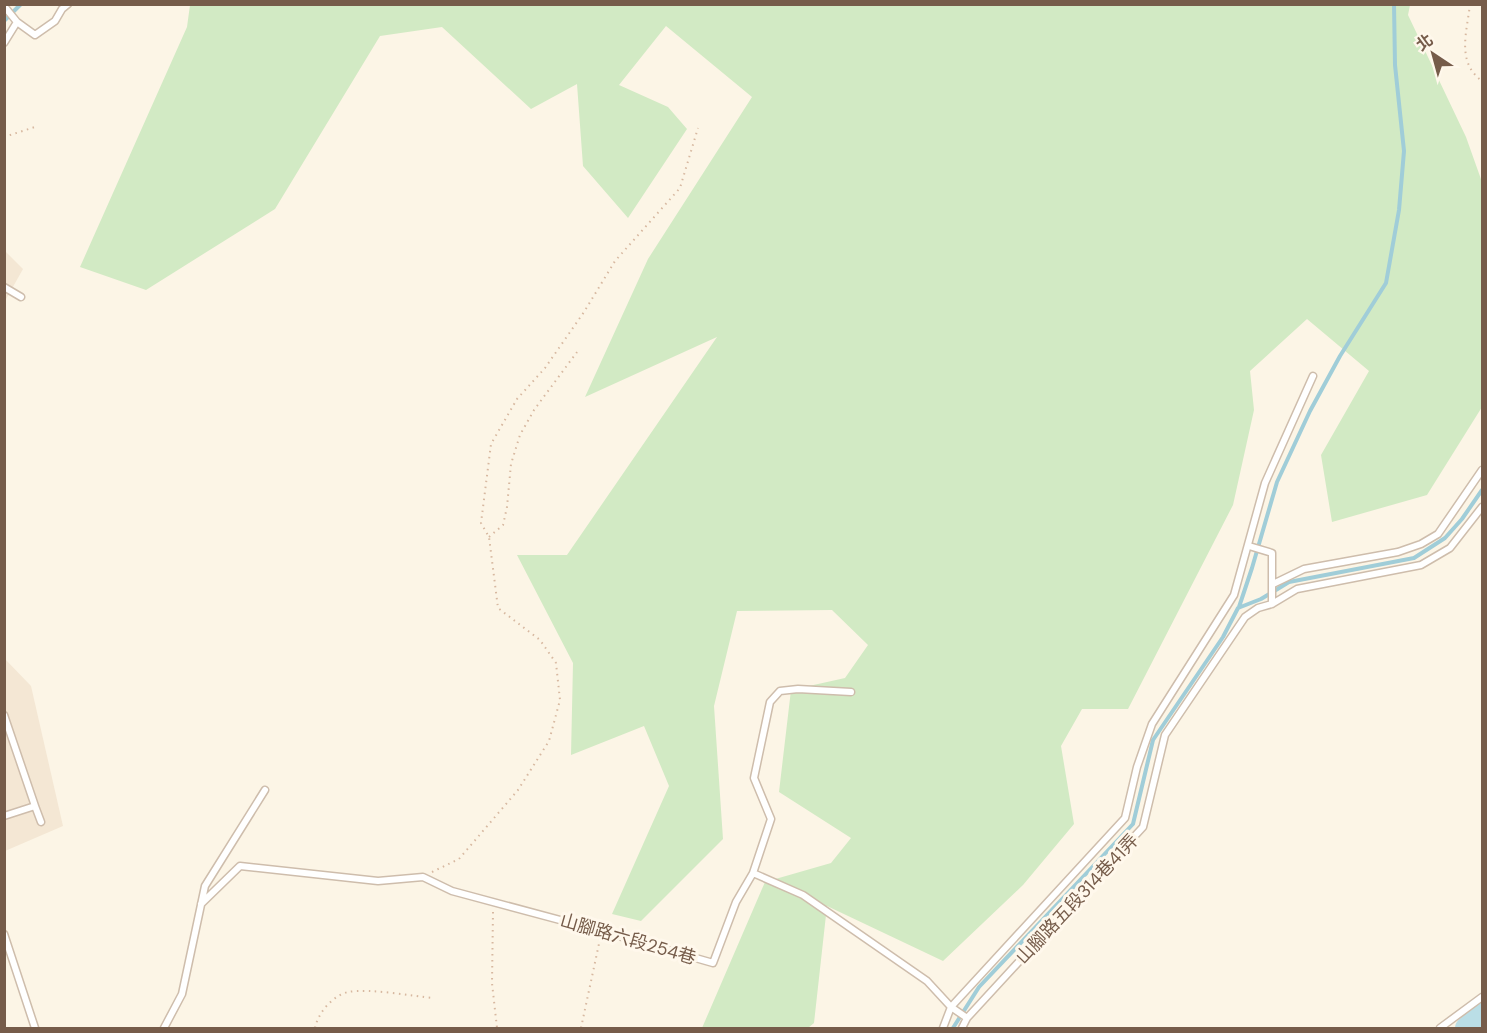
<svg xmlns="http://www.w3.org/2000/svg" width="1487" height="1033" font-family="'DM Sans','Noto Sans TC',sans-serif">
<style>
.residential{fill:#f4e7d4}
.green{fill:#d2eac4}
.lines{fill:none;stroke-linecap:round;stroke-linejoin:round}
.stream{stroke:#a0cdd8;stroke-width:4}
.river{stroke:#badee6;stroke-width:22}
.service-casing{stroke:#cebdac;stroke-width:9}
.path{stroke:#d7b8a0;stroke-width:2;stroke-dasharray:1.5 4.5;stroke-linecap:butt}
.service{stroke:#fff;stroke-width:6}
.labels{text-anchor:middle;stroke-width:6;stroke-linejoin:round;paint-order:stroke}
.street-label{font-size:18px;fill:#765c4a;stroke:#fff8ec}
</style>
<rect width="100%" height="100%" fill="#fcf5e6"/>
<!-- residential -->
<path class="residential" d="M5 251 23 269 5 301Z
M4 658 31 686 63 826 5 851Z"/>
<!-- green -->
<path class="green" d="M190 5H1410L1408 15 1466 137 1482 182V407L1427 495 1332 522 1321 455 1369 371 1307 319 1250 371 1254 410 1233 505 1128 709H1082L1061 746 1074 824 1023 885 943 961 827 906 814 1023 808 1028H702L765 882 831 863 851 838 779 792 791 690 845 678 868 645 832 610 737 611 714 706 723 839 641 921 612 914 669 786 644 726 571 755 573 663 517 555H567L717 337 585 397 648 259 752 97 666 26 619 85 668 107 687 129 628 218 583 166 577 84 531 109 442 27 380 36 275 209 146 290 80 267 187 27Z"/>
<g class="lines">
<!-- stream -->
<path class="stream" d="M4 21 21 4
M1239 607 1252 568 1277 482 1310 411 1340 356 1386 283 1399 210 1404 151 1395 65 1394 4
M953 1028 979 987 1133 824 1153 740 1223 637 1238 608 1261 599 1289 582 1414 558 1445 538 1462 519 1482 490"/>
<!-- river -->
<path class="river" d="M1466 1028 1482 1013"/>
<defs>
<path id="service" d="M4 6 17 22 35 35 55 21 62 9 68 4
M4 43 17 22
M4 287 21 297
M1249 546 1272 553V604
M1273 584 1304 569 1398 552 1421 544 1438 534 1482 470
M4 715 35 806 4 816
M35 806 41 822
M753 873 803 895 927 981 951 1007 967 1018
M201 904 240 866 378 881 423 877 452 891 601 931 713 963 736 902 753 873 771 819 754 778 770 702 780 691 798 689 851 692
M4 934 35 1028
M164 1028 182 994 205 886 265 790
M943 1028 951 1007 1125 818 1137 767 1152 724 1234 595 1265 483 1313 376
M962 1028 967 1018 1143 827 1165 735 1245 617 1258 608 1272 604 1297 589 1421 565 1450 548 1482 507
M1440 1028 1482 997"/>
</defs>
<!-- service casing -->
<use href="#service" class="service-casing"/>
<!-- path -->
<path class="path" d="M1470 4C1467 32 1456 62 1482 81
M4 137 38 126
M489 537 503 525 507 507 511 464 520 435 534 410 577 352
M432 872 459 859 518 790 549 741 560 700 556 663 540 640 498 608 489 537 481 523 491 444 517 399 545 368 584 312 615 261 680 188 698 128
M493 912 492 983 497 1028
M315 1028C318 1013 332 996 348 992 371 988 410 996 434 998
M581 1028 600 939"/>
<!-- service -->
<use href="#service" class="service"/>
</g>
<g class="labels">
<!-- street labels -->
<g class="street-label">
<text transform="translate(1077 899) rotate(-47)" y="6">山腳路五段314巷41弄</text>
<text transform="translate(628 939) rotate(16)" y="6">山腳路六段254巷</text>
</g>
</g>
<!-- border -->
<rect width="1487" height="1033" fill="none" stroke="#765c4a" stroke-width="12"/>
<!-- north arrow -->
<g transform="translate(1433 54) rotate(324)" stroke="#fff8ec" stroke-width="4.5" paint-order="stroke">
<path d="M0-4.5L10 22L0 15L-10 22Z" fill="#765c4a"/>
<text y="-9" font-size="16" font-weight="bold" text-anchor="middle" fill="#765c4a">北</text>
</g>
</svg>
